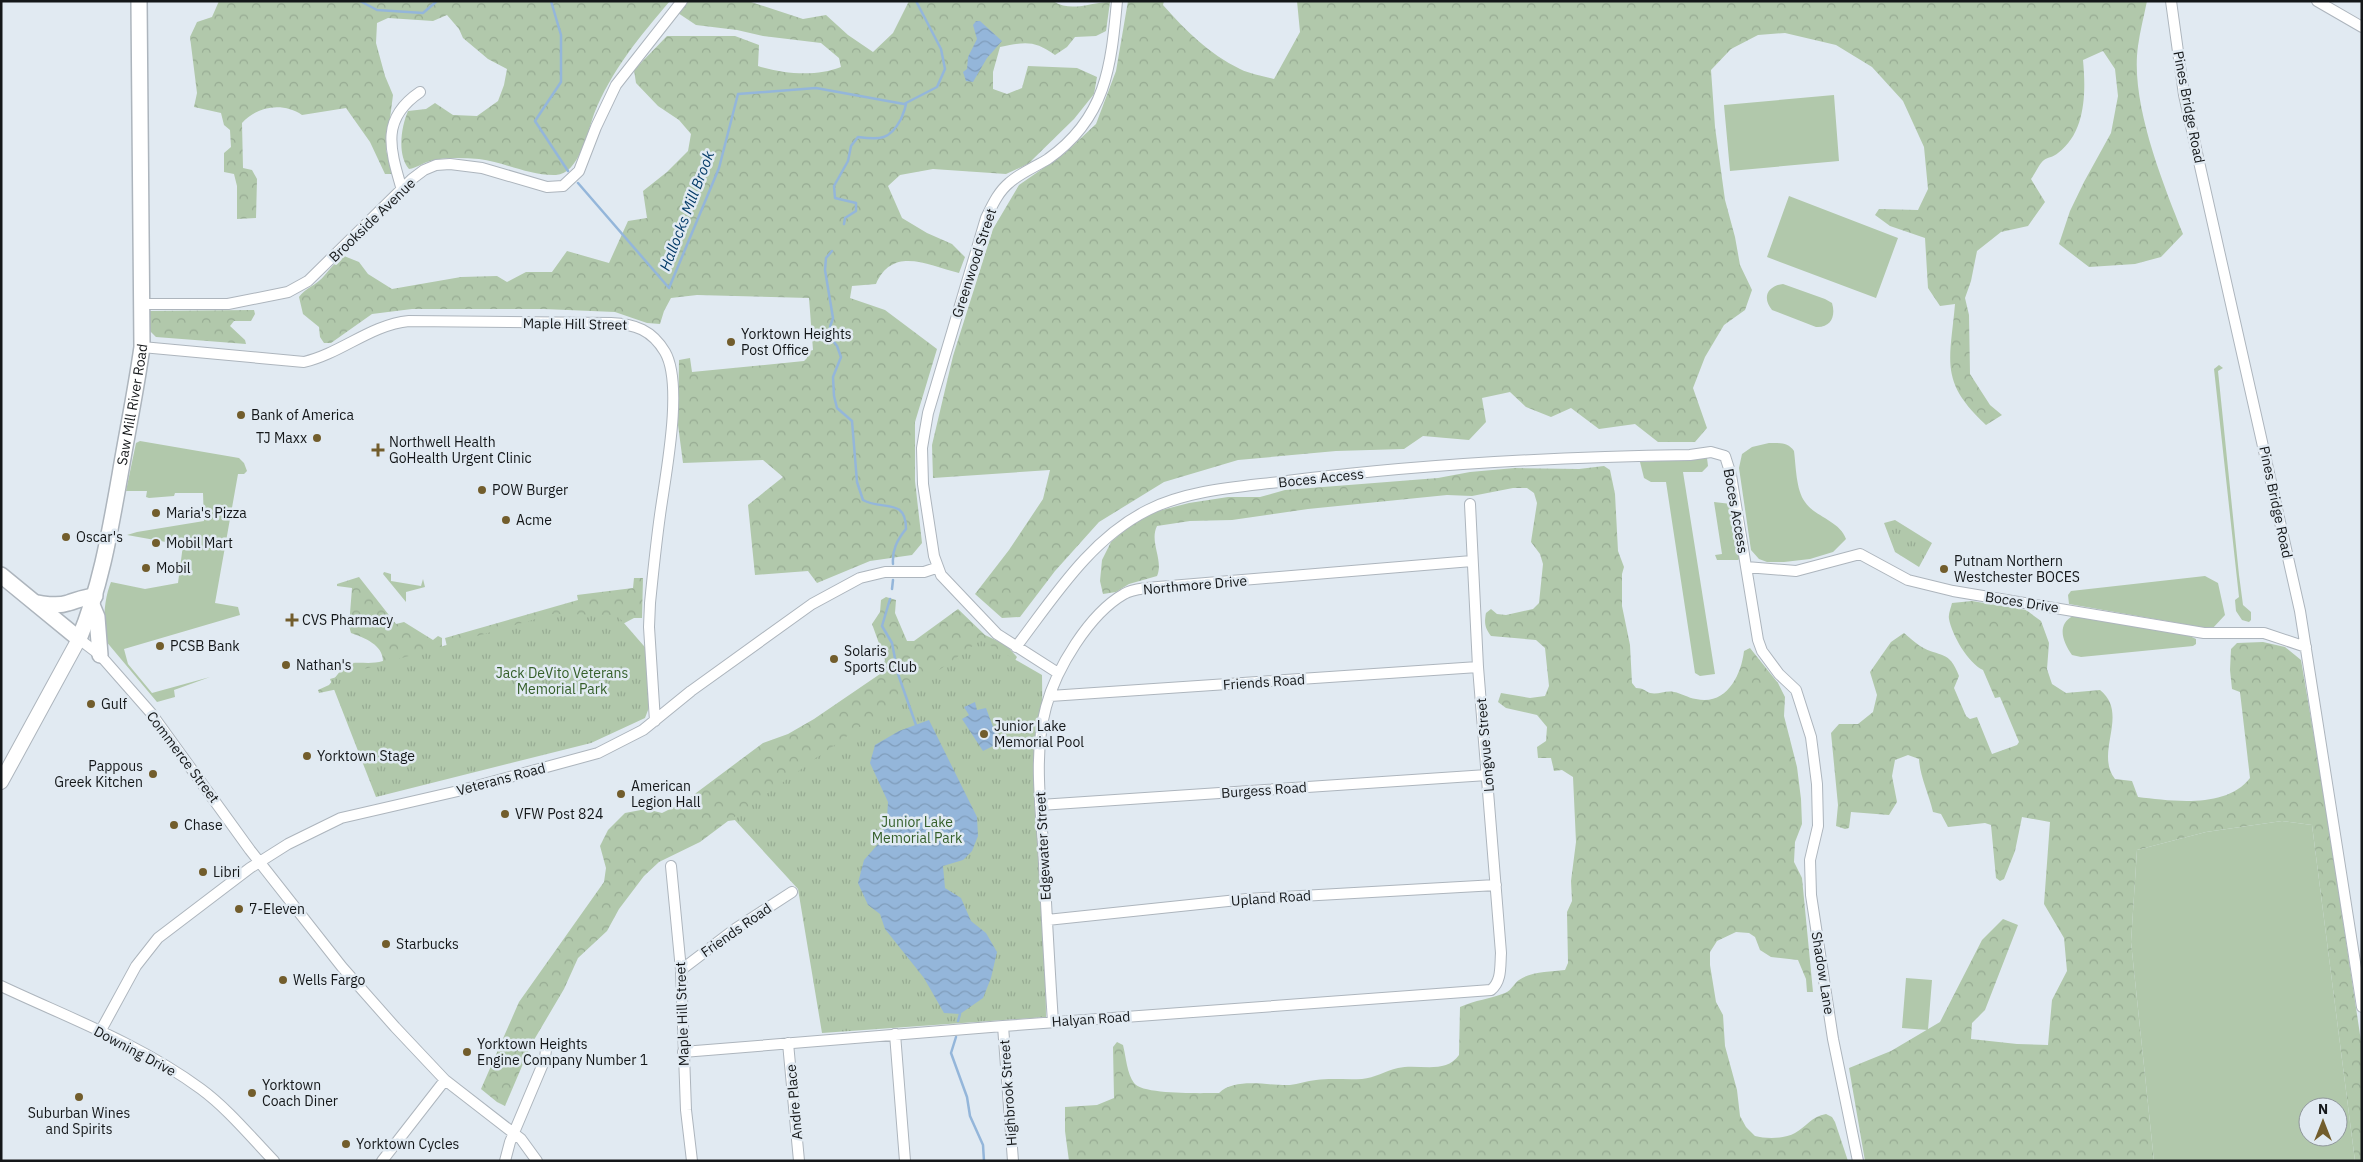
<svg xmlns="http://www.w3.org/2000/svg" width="2363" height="1162" font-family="'IBM Plex Sans',sans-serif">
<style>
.grass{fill:#b1c8ab;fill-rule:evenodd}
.forest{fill:url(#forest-crowns)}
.park{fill:url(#park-tufts)}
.water{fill:url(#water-waves)}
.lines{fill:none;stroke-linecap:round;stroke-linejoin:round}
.stream{stroke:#94b6da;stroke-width:2.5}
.minor-casing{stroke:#adb5bd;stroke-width:12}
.major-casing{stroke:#adb5bd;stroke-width:16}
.highway-casing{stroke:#adb5bd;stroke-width:18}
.minor{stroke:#fff;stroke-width:10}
.major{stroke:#fff;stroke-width:14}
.highway{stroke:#fff;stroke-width:15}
.poi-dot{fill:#725d2c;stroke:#e1eaf2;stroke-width:2}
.labels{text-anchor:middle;stroke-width:5;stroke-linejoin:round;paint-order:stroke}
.street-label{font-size:14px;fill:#141719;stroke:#e1eaf2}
.poi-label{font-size:14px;fill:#141719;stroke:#e1eaf2;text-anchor:start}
.park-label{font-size:14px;fill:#36602b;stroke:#e1eaf2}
.water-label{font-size:15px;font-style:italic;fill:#063c69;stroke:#e1eaf2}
</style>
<defs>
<pattern id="forest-crowns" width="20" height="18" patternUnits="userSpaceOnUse" patternTransform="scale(1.25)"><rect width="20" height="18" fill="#b1c8ab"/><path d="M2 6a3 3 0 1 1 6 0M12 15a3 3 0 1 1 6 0" fill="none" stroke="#97ab93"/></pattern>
<pattern id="park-tufts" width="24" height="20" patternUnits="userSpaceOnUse" patternTransform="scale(1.25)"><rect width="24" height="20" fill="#b1c8ab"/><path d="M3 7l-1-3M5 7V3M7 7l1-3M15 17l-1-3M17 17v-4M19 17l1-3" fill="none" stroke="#97ab93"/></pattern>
<pattern id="water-waves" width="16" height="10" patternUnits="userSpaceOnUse" patternTransform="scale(1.25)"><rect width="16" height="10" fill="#94b6da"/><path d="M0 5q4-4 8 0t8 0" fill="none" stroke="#7f9cba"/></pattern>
</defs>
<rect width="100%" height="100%" fill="#e1eaf2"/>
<!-- grass -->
<path class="grass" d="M1834 95 1839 161 1730 171 1724 105Z
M1789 196 1898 238 1876 298 1767 257Z
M1783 284 1825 299 1832 303C1836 316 1831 328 1816 327L1772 310C1762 298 1767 286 1783 284Z
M2219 365 2223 368 2218 371 2239 575 2243 605 2251 612V620L2249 622 2242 620 2236 611 2235 600 2239 597 2214 369Z
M140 441 239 458 244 463 247 471 244 474H238L215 603 238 607 240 615 124 649 128 664 152 693 210 677 174 690 175 697 157 702 105 640C103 622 104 599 111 582L145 589 178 583 183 545 127 535 137 532 204 521 203 493H175L174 496 149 498 146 497 147 491H126L136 443Z
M1769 443C1779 443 1788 442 1794 451 1796 466 1796 490 1805 502 1815 517 1840 521 1846 539L1833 552 1810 559 1784 562H1767L1759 559 1751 550 1739 468 1742 454 1752 447Z
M1707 458 1708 466 1702 472H1683L1715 674 1700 676 1695 673 1666 482H1651L1644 478 1640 462Z
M1714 502 1731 504 1742 557 1738 560H1717L1715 555 1722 554Z
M384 572 391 574V581L421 586 423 579 425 587 406 592V602L383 574Z
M2205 576 2218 583 2225 615 2212 629 2069 604 2068 595 2071 591Z
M2073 616 2190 636 2196 639V644L2193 646 2081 657 2072 655C2063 642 2056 625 2073 616Z
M2282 821 2312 825 2355 1161H2154L2131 942 2137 850 2206 832ZM2308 1107H2338V1137H2308Z
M1906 978 1932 980 1928 1030 1902 1028Z"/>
<!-- forest -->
<path class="forest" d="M219 1H670C640 36 611 71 594 114 588 131 579 174 556 175 530 176 504 162 479 159 462 158 446 157 430 161 422 163 417 168 409 169 397 155 401 127 408 111L426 109 435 103 453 115 477 116 498 101 504 85 507 69 488 59 463 38 459 29 447 15 433 21 388 18 377 23 376 43 385 76 393 95 386 150 393 174H385L370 142 346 108 302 115C283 102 257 106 242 123L243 168 252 170 257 179 256 218 237 219V186L234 174 224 172V153L231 147 230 130 224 125 221 113 194 107 197 93 190 37 197 22 212 17Z
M687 1H748L803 19 826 15 848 35 873 52 893 33 909 1H1053C1072 13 1090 2 1110 2L1106 31 1096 36 1075 37 1067 47 1055 55C1034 40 1025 42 1000 47L993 72V89L1007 94 1022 88 1028 66 1077 68 1097 77 1094 94 1074 119 1028 164 1006 174 933 169 900 175 888 186 902 218 927 233 952 244 965 257 959 273C929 266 893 245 876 284L852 286 850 298 885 310 937 349 915 422V481L922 543 912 555 870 561 817 583 808 571 755 575 748 505 783 477 763 460 683 463 678 425 679 360 690 358 692 372 804 361 807 358V352L813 350 809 298 697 295 671 298 664 311 660 324 647 323 615 312 544 309H412L372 314 331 343H324L320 337 319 327 303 314 299 297C305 288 317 285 324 276 331 268 335 262 344 256L359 262 368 274 392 289 461 277 497 276 507 282 526 272H552L567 251 609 263 628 221 647 218 643 191 667 172 688 151 691 134 679 120 658 106 636 83 634 70 667 36H735L759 45 758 66C784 74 816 77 841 67L839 58 821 43 763 36 737 30 696 25 678 13Z
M1128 1H1164L1163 5C1185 30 1209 54 1240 69 1250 74 1263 76 1274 79L1300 32 1297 1H2147C2144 16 2140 31 2138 46 2130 102 2162 181 2183 234L2161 257 2135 264 2089 267 2059 244 2070 211 2084 182 2111 133 2118 96 2115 69 2103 51 2083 60C2086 92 2086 132 2058 153 2054 157 2048 157 2044 160 2039 164 2035 174 2031 179L2045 202 2028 226 2001 232 1977 251 1971 281 1965 298 1969 315 1970 374 1990 405 2002 415 1986 425C1939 381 1950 362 1955 304L1940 306 1928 288 1925 238 1890 226 1875 215 1879 209 1918 210 1928 189 1924 147 1903 101 1872 67 1836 45 1785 33 1758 35 1731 49 1711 70 1715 127 1725 200 1735 237 1740 265 1752 290 1745 310 1724 325 1705 357 1693 388 1707 428 1695 442H1658L1635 424 1599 429 1571 408 1551 417 1526 407 1510 392 1482 398 1486 422 1469 440 1423 436 1404 449 1336 451 1238 460 1164 482 1099 522 1055 571 1020 617 1002 618 975 594 1009 550 1043 499 1050 470 933 478 932 445 953 356 993 229 1019 185 1065 153 1096 124 1116 71Z
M254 310 255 314 251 321H234L230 326 245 340 246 344 156 337 149 330 150 311Z
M1604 466 1610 470 1615 494 1618 551 1624 567 1622 574V606L1630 645 1632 683 1636 688C1643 688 1645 691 1650 693 1658 695 1666 690 1674 692 1681 693 1688 698 1696 699 1726 706 1741 676 1744 651L1750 648 1778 683 1785 697 1784 716 1797 767 1801 799 1802 824 1795 842 1794 862 1802 878 1813 992H1807L1806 979 1798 960 1771 957 1760 950 1755 937 1749 933 1736 932 1717 941 1710 952V965L1716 1002 1723 1015 1725 1046 1737 1090 1740 1116 1746 1127 1755 1136C1766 1139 1785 1139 1795 1133 1806 1127 1812 1116 1826 1114L1832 1117 1835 1122 1848 1161H1069L1065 1131V1107L1097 1105 1114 1098 1113 1047 1117 1042 1123 1045C1126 1057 1127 1074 1134 1083 1142 1095 1204 1093 1219 1093 1236 1077 1268 1086 1290 1085 1298 1084 1307 1081 1316 1080 1331 1078 1347 1080 1362 1079 1375 1078 1385 1071 1398 1068 1418 1063 1445 1075 1459 1055L1460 1007C1475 1000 1490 999 1505 993 1512 990 1514 983 1519 980 1532 971 1550 972 1565 970L1568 963 1567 912 1572 901 1571 881 1576 842 1573 777 1562 770 1554 771 1551 758H1538L1537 747 1546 741 1547 727 1537 715 1506 708 1498 702 1501 693 1530 698 1545 696 1549 686 1545 648 1536 640 1491 636C1485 628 1484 623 1486 613L1491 609 1497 614 1506 615 1533 609 1539 603 1543 564 1540 554 1531 542 1537 503 1534 493 1527 488H1513L1472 496 1447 495 1308 509 1232 520 1190 521 1157 526C1149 542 1164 560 1157 576L1129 584 1116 592 1103 594 1100 581 1102 560 1111 542 1131 525 1158 511 1189 503 1228 497H1260L1285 490 1438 478 1470 472 1515 468 1579 469Z
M359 577 396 624 404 622 433 640 438 636 442 638V649L338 689 319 693 318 690 329 685 346 664C359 661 370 665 383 661 383 645 365 638 351 633L349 626 352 588 337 586V584Z
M634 578H643L642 618H634L617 627 449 655 445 638 578 600 577 595 633 588Z
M886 597 896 600 895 613 907 641H914L958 609 985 635 1006 645 1017 657 1013 664 750 818 728 821 700 842 659 862 644 876 619 909 607 931 578 958 564 989 531 1045 505 1106 497 1102 481 1089 519 1002 604 882 606 868 600 846 608 830 625 813 646 809 662 813 684 802 763 743 788 734 814 719 880 674 885 660 872 624 880 612 881 600Z
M1972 601 2026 610 2041 621 2049 643 2047 669 2052 684 2066 693 2100 690C2130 714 2094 752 2115 779L2132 781 2138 797C2172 801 2226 809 2250 778L2240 692 2232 689 2230 670 2231 649 2237 643 2263 642 2285 647 2301 660 2326 807 2362 1048V1161H2355L2312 825 2282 821 2206 832 2137 850 2131 942 2154 1161H1865L1849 1068 1891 1051 1940 1022 1982 940 2003 919 2018 925 1985 1010 1972 1023 1971 1039 2017 1044 2048 1045 2052 1000 2067 971 2064 938 2044 904 2050 822 2022 817 2015 851 2004 879 2000 881 1996 878 1991 825 1985 823 1948 827 1941 814 1933 812C1929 794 1920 777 1919 759L1908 755 1895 760 1892 776 1897 802 1889 815 1851 812 1849 828 1845 829 1836 826 1838 805 1831 733 1839 724H1858L1873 712 1877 695 1870 672 1891 642 1904 633C1909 637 1914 642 1920 646 1940 658 1949 649 1959 676L1954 688 1966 716 1970 719 1977 717 1992 754 2017 745 2019 742 2000 697 1995 698 1983 670C1968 663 1952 635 1949 619 1948 614 1951 608 1952 603Z"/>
<!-- park -->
<path class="park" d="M1895 520 1932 543 1919 567 1895 552 1884 523Z
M553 614 617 615 650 653 653 697 645 718 591 743 376 797 330 679Z
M981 640 1042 675 1046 1017 822 1033 798 889 733 818Z"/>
<!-- water -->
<path class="water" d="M976 21H980L1002 41 987 58 973 82 966 81 963 72 967 69 968 57 977 39 973 25Z
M975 702 977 710 986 708 999 743 983 751 962 719 969 715 964 707Z
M929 720 977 817 978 836 972 851 963 860 943 866 945 888 961 898 971 921 986 933 997 952 991 978 983 998 960 1014 944 1013 924 978 885 929 880 914 868 905 858 883 864 860 879 843 887 818 888 802 870 763 875 745 899 731Z"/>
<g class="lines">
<!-- stream -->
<path class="stream" d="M360 1 377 10 423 13 437 1
M551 1 561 35V82L535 121 568 171
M578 183 669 288 719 168 738 94 816 88 904 104 937 87 945 69 941 49 916 1
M844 224 845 218 856 211V203L835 198 834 186 848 161 851 146 858 137C880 140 890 140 901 119 903 114 905 110 906 104
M832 251 826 258 825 270 833 318 830 327 831 338 837 346 841 357 833 377 834 396 837 408 852 421 857 482 863 500C882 511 906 497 906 529 897 540 892 550 893 564
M892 589 893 580
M890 599 882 626 892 643 898 674 916 725
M958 1021 960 1014
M956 1037 951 1053 967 1097 970 1116 983 1145 984 1161"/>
<defs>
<path id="minor" d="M2171 1 2184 95 2300 611 2362 1007
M2317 1 2362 27
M402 190C390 149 380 119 420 92
M143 304H228L288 292 308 281 412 179 424 170 436 165 450 164 482 168 547 187 563 186 579 171 596 127 616 85 682 1
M142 347 304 362C342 353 370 325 409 321L611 323C635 324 652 330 665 352 684 385 665 477 660 515 656 544 653 573 650 603L649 627 655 721
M1746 567 1796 571 1860 554 1908 580 1953 591 2204 633H2264L2306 647
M79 639 100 655 151 713 250 850 342 967 395 1027 445 1080 521 1139 537 1161
M1016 647C1054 597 1090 539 1148 510 1190 489 1241 487 1287 481 1421 464 1555 457 1690 455L1711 452 1725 456 1731 475 1758 640 1762 651 1779 674 1796 690 1811 737 1817 784 1818 826 1810 860 1811 895 1833 1039 1858 1161
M1058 673 997 634 941 575 934 556 923 484 922 448 928 413 986 218C992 206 998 192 1009 183 1020 173 1035 167 1048 159 1106 118 1111 67 1117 1
M1050 696 1478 667
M1040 805 1487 775
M671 866 681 970 686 1110 692 1161
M1047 920 1247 899 1496 885
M681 970 735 929 792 892
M1 986C69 1018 140 1044 201 1089 228 1109 250 1136 274 1161
M1053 1022C1049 963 1046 903 1043 844 1040 800 1034 751 1046 707 1056 669 1089 614 1124 594 1130 590 1139 589 1146 588L1472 561
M1003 1026 1013 1161
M100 1032 136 966 158 938 250 868 288 844 341 818 458 791 598 753 643 730 691 691 812 604 860 578 885 572H924L936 568
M895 1034 905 1161
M788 1043 799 1161
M683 1052 1003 1026 1491 990C1502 981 1500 966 1501 953L1478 667 1470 504
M382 1161 445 1080
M505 1161 510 1142 545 1059 546 1049"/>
<path id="major" d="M1 782 79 639"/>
<g id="highway">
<path id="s1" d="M1 575 79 639C101 586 110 531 120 475 127 433 136 390 142 347L139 1"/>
<path d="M36 603C46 604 57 607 68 603 78 600 84 597 95 596"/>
<path d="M92 605 97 617 100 655"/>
</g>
</defs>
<!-- minor casing -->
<use href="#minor" class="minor-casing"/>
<!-- major casing -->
<use href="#major" class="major-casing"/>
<!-- highway casing -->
<use href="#highway" class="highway-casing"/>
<!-- minor -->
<use href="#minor" class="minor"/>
<!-- major -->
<use href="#major" class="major"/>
<!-- highway -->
<use href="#highway" class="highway"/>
</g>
<!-- markers -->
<g class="poi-dot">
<circle cx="731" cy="342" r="5"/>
<circle cx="241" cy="415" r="5"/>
<circle cx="317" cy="438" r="5"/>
<path d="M375.5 442.5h5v5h5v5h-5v5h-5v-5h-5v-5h5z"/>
<circle cx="482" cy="490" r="5"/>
<circle cx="156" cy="513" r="5"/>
<circle cx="506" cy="520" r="5"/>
<circle cx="66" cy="537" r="5"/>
<circle cx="156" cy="543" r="5"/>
<circle cx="146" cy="568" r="5"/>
<circle cx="1944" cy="569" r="5"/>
<path d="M289.5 612.5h5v5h5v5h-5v5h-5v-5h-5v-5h5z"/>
<circle cx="160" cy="646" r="5"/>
<circle cx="834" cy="659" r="5"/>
<circle cx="286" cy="665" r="5"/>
<circle cx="91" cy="704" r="5"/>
<circle cx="984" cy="734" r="5"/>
<circle cx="307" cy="756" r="5"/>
<circle cx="153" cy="774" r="5"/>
<circle cx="621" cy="794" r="5"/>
<circle cx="505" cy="814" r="5"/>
<circle cx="174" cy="825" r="5"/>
<circle cx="203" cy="872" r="5"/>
<circle cx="239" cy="909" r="5"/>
<circle cx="386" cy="944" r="5"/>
<circle cx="283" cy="980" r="5"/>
<circle cx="467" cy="1052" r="5"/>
<circle cx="252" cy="1093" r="5"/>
<circle cx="79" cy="1097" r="5"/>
<circle cx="346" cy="1144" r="5"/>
</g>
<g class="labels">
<!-- street labels -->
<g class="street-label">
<text transform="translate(2189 107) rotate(79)" y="5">Pines Bridge Road</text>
<text transform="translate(372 220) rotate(-44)" y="5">Brookside Avenue</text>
<text transform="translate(974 263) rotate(-72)" y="5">Greenwood Street</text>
<text transform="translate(575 324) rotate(1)" y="5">Maple Hill Street</text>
<text dy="5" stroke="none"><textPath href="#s1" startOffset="342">Saw Mill River Road</textPath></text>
<text transform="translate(1321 478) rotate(-6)" y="5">Boces Access</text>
<text transform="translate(2276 502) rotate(78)" y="5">Pines Bridge Road</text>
<text transform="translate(1736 511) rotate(80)" y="5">Boces Access</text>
<text transform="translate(1195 585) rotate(-5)" y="5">Northmore Drive</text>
<text transform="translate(2022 602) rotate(9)" y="5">Boces Drive</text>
<text transform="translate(1264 682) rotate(-4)" y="5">Friends Road</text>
<text transform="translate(1485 745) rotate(-95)" y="5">Longvue Street</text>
<text transform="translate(183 757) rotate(53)" y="5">Commerce Street</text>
<text transform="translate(501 779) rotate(-15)" y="5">Veterans Road</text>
<text transform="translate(1264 790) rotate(-4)" y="5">Burgess Road</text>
<text transform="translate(1043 846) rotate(-93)" y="5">Edgewater Street</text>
<text transform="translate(1271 898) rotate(-4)" y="5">Upland Road</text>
<text transform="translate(736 930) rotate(-35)" y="5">Friends Road</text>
<text transform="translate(1823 973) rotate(81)" y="5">Shadow Lane</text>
<text transform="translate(682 1014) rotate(-92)" y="5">Maple Hill Street</text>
<text transform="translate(1091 1019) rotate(-4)" y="5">Halyan Road</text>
<text transform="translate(135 1051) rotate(28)" y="5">Downing Drive</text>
<text transform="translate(1008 1093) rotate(-94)" y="5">Highbrook Street</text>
<text transform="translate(794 1102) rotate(-95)" y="5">Andre Place</text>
</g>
<!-- poi labels -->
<g class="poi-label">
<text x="741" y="339">Yorktown Heights<tspan x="741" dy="16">Post Office</tspan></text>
<text x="251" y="420">Bank of America</text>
<text x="307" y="443" text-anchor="end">TJ Maxx</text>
<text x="389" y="447">Northwell Health<tspan x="389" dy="16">GoHealth Urgent Clinic</tspan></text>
<text x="492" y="495">POW Burger</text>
<text x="166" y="518">Maria's Pizza</text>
<text x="516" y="525">Acme</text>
<text x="76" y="542">Oscar's</text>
<text x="166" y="548">Mobil Mart</text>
<text x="1954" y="566">Putnam Northern<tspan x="1954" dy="16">Westchester BOCES</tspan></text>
<text x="156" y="573">Mobil</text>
<text x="302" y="625">CVS Pharmacy</text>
<text x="170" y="651">PCSB Bank</text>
<text x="844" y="656">Solaris<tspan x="844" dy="16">Sports Club</tspan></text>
<text x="296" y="670">Nathan's</text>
<text x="101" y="709">Gulf</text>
<text x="994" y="731">Junior Lake<tspan x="994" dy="16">Memorial Pool</tspan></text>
<text x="317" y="761">Yorktown Stage</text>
<text x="143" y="771" text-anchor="end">Pappous<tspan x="143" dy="16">Greek Kitchen</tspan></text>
<text x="631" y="791">American<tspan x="631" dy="16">Legion Hall</tspan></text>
<text x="515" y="819">VFW Post 824</text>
<text x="184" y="830">Chase</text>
<text x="213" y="877">Libri</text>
<text x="249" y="914">7-Eleven</text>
<text x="396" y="949">Starbucks</text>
<text x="293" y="985">Wells Fargo</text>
<text x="477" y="1049">Yorktown Heights<tspan x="477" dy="16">Engine Company Number 1</tspan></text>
<text x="262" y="1090">Yorktown<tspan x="262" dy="16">Coach Diner</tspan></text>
<text x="79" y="1118" text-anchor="middle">Suburban Wines<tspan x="79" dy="16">and Spirits</tspan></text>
<text x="356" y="1149">Yorktown Cycles</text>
</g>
<!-- park labels -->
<g class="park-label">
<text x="562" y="678">Jack DeVito Veterans<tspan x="562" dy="16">Memorial Park</tspan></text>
<text x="917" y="827">Junior Lake<tspan x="917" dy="16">Memorial Park</tspan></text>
</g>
<!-- water labels -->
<g class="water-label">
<text transform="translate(687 211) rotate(-69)" y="5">Hallocks Mill Brook</text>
</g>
</g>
<!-- border -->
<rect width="2363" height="1162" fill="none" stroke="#141719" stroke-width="5"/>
<!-- north arrow -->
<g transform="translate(2323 1122)"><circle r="24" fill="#e1eaf2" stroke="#8f969b"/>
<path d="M0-4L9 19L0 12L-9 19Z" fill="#725d2c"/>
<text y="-8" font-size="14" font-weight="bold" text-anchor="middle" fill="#141719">N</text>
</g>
</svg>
